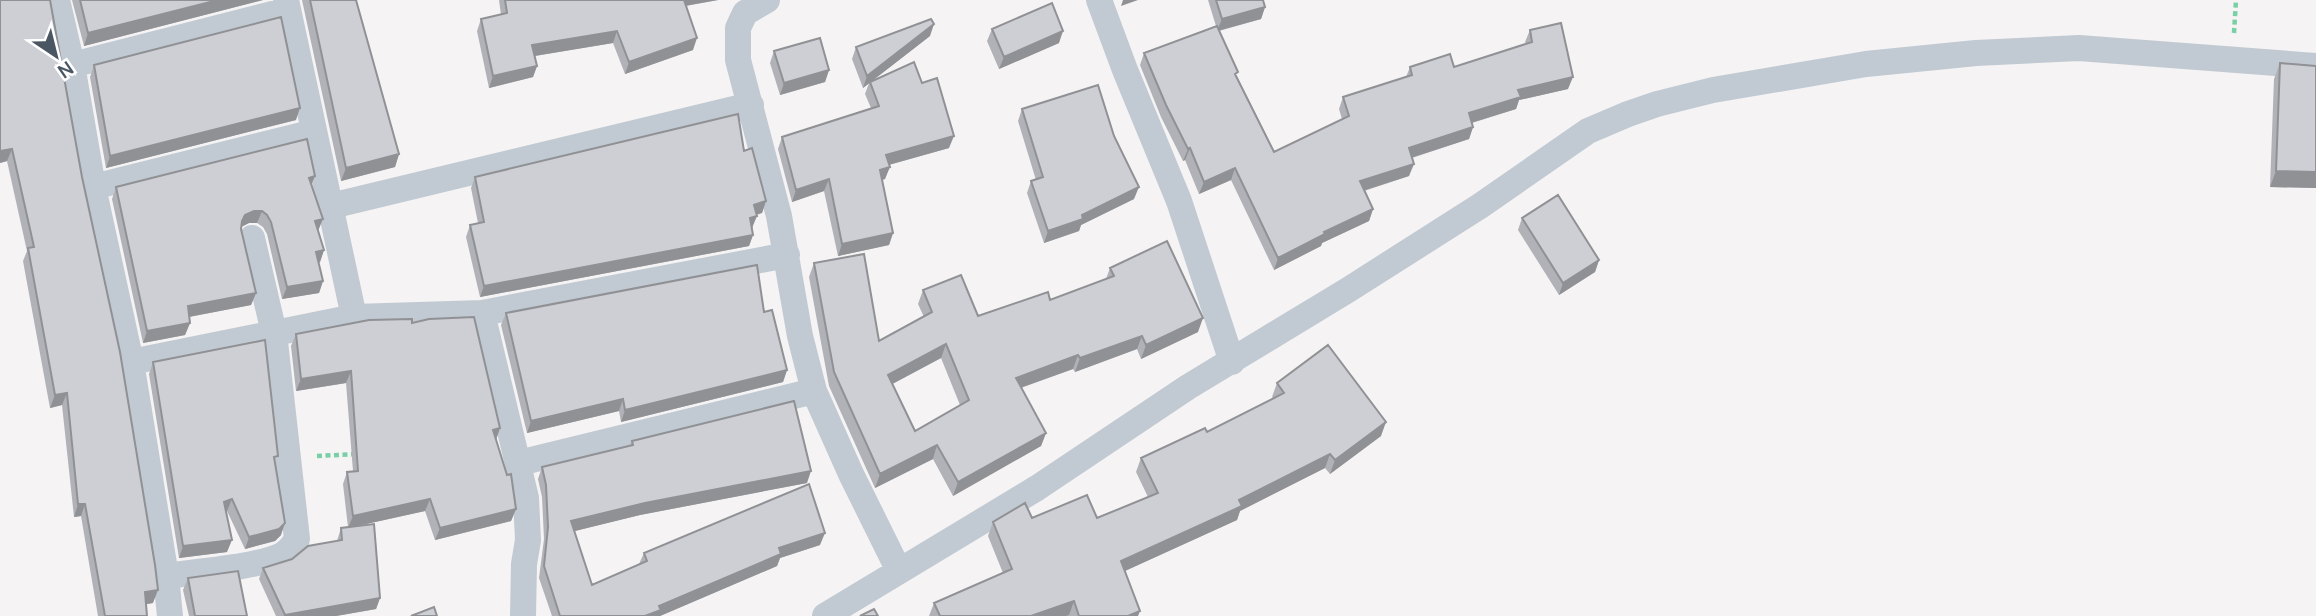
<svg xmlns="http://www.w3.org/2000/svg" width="2316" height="616" font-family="Manrope,sans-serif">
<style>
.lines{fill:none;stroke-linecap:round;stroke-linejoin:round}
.path{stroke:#7ad0a6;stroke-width:4.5;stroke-dasharray:5 3.5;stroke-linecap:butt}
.street{stroke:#c1cad2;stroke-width:26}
.wall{fill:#b0b2b7;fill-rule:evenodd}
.shaded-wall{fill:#909195}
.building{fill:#cdcfd5;stroke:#909195;stroke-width:2;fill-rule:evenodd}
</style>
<rect width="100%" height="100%" fill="#f5f3f3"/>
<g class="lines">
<!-- path -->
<path class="path" d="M2234 33 2236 0
M317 456 357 454"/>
<!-- street -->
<path class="street" d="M57 0 72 65 93 187 131 362 166 576C198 571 254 568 282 555 289 551 293 546 297 539L274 333 252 238
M286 0 354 317
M767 0 745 13 738 28V60L779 216 800 336 814 391 851 474 899 571
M1099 0 1125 70 1179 201 1232 362
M72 65 288 10
M93 187 314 132
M331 206 751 105
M482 313 787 255
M131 362 354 317 482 313 526 498 528 540 524 564 523 616
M519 463 814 391
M166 576 170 616
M825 616 1037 488 1188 387 1348 290 1480 206 1588 131 1628 114 1657 104 1713 90 1866 64 1976 53 2079 48 2316 66"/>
</g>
<!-- wall -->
<path class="wall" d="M0 0 153 603 146 604 147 616H98L81 516 74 517 62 405 50 408 23 261 27 251 7 161 0 163Z
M72 0H263L84 46Z
M302 0H356L399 154 395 167 341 181Z
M499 0H718L686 6 693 50 625 74 613 43 535 56 537 66 533 77 489 88 477 31 481 19 501 15Z
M1208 0H1263L1265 7 1261 19 1219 31 1236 77 1274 152 1342 119 1339 109 1343 97 1406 77 1410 67H1454L1526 44 1525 42 1530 30 1568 89 1519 100 1516 109 1472 123 1473 127 1469 139 1412 158 1409 176 1364 191 1373 209 1369 221 1322 243 1321 246 1274 270 1231 180 1199 194 1185 160 1183 161 1161 117 1140 65 1144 53 1216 26Z
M992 29 1059 43 999 69 987 41Z
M930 36 872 81 922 83 949 148 889 165 885 179 882 180 893 233 889 245 838 256 824 191 792 202 778 149 782 137 871 108 865 94 869 83 863 88 852 59 856 47Z
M774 51 829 70 825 82 780 95 770 63Z
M2280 63 2316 66V188L2270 187 2274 79Z
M94 65 296 120 106 168 90 77Z
M1022 109 1114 136 1134 199 1081 225 1079 231 1044 243 1027 193 1031 181 1036 180 1018 121Z
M744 151 766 201 762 213 756 214 752 228 753 235 749 246 480 297 466 237 470 225 478 223 471 188 475 177Z
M311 185 318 231 324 250 320 262 319 263 323 281 319 293 282 299 267 234 263 227 257 223H249L241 227V229L256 293 251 305 189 317 190 323 185 335 143 343 112 199 116 187Z
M1522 218 1599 260 1595 272 1559 295 1518 230Z
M814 263 879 341 924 317 918 304 923 290 978 316 1050 300 1106 279 1110 268 1198 332 1141 359 1137 349 1075 372 1073 369 1021 388 1046 433 1041 446 953 496 933 459 875 488 829 386 809 277ZM941 358 960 405 915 431 892 384Z
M764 312 787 370 783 382 621 422 619 411 527 433 501 325 506 313Z
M412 323 500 428 496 439 516 509 511 521 435 540 425 511 357 526 380 598 376 609 336 616H276L259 579 263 568 292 559 337 541 341 528 348 527 343 484 347 472 353 471 346 383 296 391 291 346 296 334Z
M153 362 275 463 281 535 275 541 245 549 227 511 226 512 227 552 179 558 149 374Z
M1277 383 1381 436 1330 474 1325 468 1240 511 1237 520 1125 571 1138 616H929L934 603 1003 573 988 536 993 522 1032 518H1097L1148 497 1136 472 1141 458 1207 432 1273 398 1272 397Z
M632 441 807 483 640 515 574 531 592 585 639 564 644 553 820 545 780 558 777 566 660 616H552L539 578 544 539 542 497 538 479 542 467 630 445Z
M188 578 247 616H189L183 590Z"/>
<!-- shaded-wall -->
<path class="shaded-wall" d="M218 0H263L84 46 88 33Z
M680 0H718L678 7Z
M1123 0H1138L1121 6Z
M1265 7 1261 19 1217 31 1222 19Z
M934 24 930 36 863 88 867 76Z
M617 31 613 43 528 57 532 45Z
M1063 31 1059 43 999 69 1004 57Z
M697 38 693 50 625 74 629 62Z
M537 66 533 77 489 88 493 76Z
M829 70 825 82 780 95 784 83Z
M1573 77 1568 89 1519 100 1516 109 1464 125 1469 113 1518 90Z
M300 108 296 120 106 168 110 156Z
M1473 127 1469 139 1404 160 1409 148Z
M954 136 949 148 881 167 886 155Z
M1190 148 1185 160 1183 161 1188 149Z
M12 149 7 161 0 163V151Z
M399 154 395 167 341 181 346 168Z
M1414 164 1409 176 1356 193 1360 181Z
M890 167 885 179 876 182 880 170Z
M1235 168 1231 180 1199 194 1204 182Z
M2276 171 2316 172V188L2270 187Z
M315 176 310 188 309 178Z
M829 179 824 191 792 202 796 190Z
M1139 187 1134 199 1081 225 1079 231 1044 243 1048 231Z
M766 201 762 213 750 217 754 205Z
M1373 209 1369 221 1322 243 1321 246 1274 270 1278 258 1324 232Z
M254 211H262L257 223H249L241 227 242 221 245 215Z
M757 216 752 228 746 229 750 218Z
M323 219 318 231 315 221Z
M893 233 889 245 838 256 842 244Z
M753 235 749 246 480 297 484 286Z
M324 250 320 262 312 264 316 252Z
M1599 260 1595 272 1559 295 1563 283Z
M323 281 319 293 282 299 287 287Z
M256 293 251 305 183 318 188 306Z
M1203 318 1198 332 1141 359 1146 345Z
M190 323 185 335 143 343 147 331Z
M1142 336 1137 349 1075 372 1080 358Z
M946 344 941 358 883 389 888 375Z
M1078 355 1073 369 1011 391 1016 378Z
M787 370 783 382 621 422 625 410Z
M351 371 346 383 296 391 301 379Z
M67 393 62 405 50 408 55 395Z
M623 399 619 411 527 433 531 421Z
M1386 422 1381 436 1330 474 1335 460Z
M500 428 496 440 493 430Z
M1046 433 1041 446 953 496 958 482Z
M937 445 933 459 875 488 880 474Z
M1330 454 1325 468 1240 511 1237 520 1116 575 1121 561Z
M811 471 807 483 640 515 567 533 571 521 645 503Z
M232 499 227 511 220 514 224 502Z
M430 499 425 511 348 528 353 516Z
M78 504H85L81 516 74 517Z
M516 509 511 521 435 540 440 528Z
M285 523 281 535 275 541 245 549 249 537Z
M825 533 820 545 780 558 777 566 660 616H645L659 606 779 548Z
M232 540 227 552 179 558 183 546Z
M158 590 153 603 141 605 145 592Z
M380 598 376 609 336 616H284L285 615Z
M1074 601 1069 615 1066 616H1031Z
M1140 611 1138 616H1128Z"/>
<!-- building -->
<path class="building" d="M0 0H50L82 177 120 352 155 565 158 590 145 592 147 616H105L85 504H78L67 393 55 395 28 248 34 247 12 149 0 151Z
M80 0H218L88 33Z
M310 0H356L399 154 346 168Z
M505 0H684L697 38 629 62 617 31 532 45 537 66 493 76 481 19 507 13Z
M1216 0H1263L1265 7 1222 19Z
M1052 3 1063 31 1004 57 992 29Z
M281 17 300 108 110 156 94 65Z
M931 19 934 24 867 76 856 47Z
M1561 23 1573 77 1518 90 1521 97 1469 113 1473 127 1409 148 1414 164 1360 181 1373 209 1324 232 1325 234 1278 258 1235 168 1204 182 1190 148 1188 149 1166 105 1144 53 1217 26 1238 72 1235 74 1274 152 1349 116 1343 97 1412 75 1410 67 1450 54 1454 67 1532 42 1530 30Z
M820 38 829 70 784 83 774 51Z
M914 62 922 83 937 78 954 136 886 155 890 167 880 170 893 233 842 244 829 179 796 190 782 137 879 106 870 82Z
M2280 63 2316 66V172L2276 171Z
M1098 85 1114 136 1139 187 1082 215 1083 219 1048 231 1031 181 1043 177 1022 109Z
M738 114 744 151 752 148 766 201 754 205 757 216 750 218 753 235 484 286 470 225 484 222 475 177Z
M307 139 315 176 309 178 323 219 315 221 324 250 316 252 323 281 287 287 271 222 267 215 262 211H254L245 215 242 221 241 229 256 293 188 306 190 323 147 331 116 187Z
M1558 195 1599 260 1563 283 1522 218Z
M1167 241 1203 318 1146 345 1142 336 1080 358 1078 355 1016 378 1046 433 958 482 937 445 880 474 834 372 814 263 864 254 879 341 932 312 923 290 961 275 978 316 1048 292 1050 300 1114 276 1110 268ZM946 344 969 400 915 431 888 375Z
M757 265 764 312 772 310 787 370 625 410 623 399 531 421 506 313Z
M474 317 500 428 493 430 507 475 511 474 516 509 440 528 430 499 353 516 347 472 358 471 351 371 301 379 296 334 369 320 412 319V323L429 319Z
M265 340 278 456 274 457 285 523 279 529 249 537 232 499 224 502 232 540 183 546 153 362Z
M1328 345 1386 422 1335 460 1330 454 1239 500 1242 506 1121 561 1140 611 1128 616H1079L1074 601 1031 616H940L934 603 1012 569 993 522 1025 503 1032 518 1087 495 1097 518 1158 493 1141 458 1205 428 1207 432 1284 393 1277 383Z
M794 401 811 471 645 503 571 521 592 585 647 561 644 553 809 484 825 533 779 548 781 554 659 606 661 610 645 616H560L544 566 548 527 546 485 542 467 633 445 632 441Z
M374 524 380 598 285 615 263 568 292 559 308 546 342 540 341 528Z
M238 571 247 616H195L188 578Z
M434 607 437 616H411Z
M874 609 878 616H860Z"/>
<!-- north arrow -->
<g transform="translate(56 56) rotate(145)" stroke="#ffffff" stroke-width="5" paint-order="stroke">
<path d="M0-5L12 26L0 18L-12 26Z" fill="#4a5661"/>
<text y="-10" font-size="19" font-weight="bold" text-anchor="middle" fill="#4a5661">N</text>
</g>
</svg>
